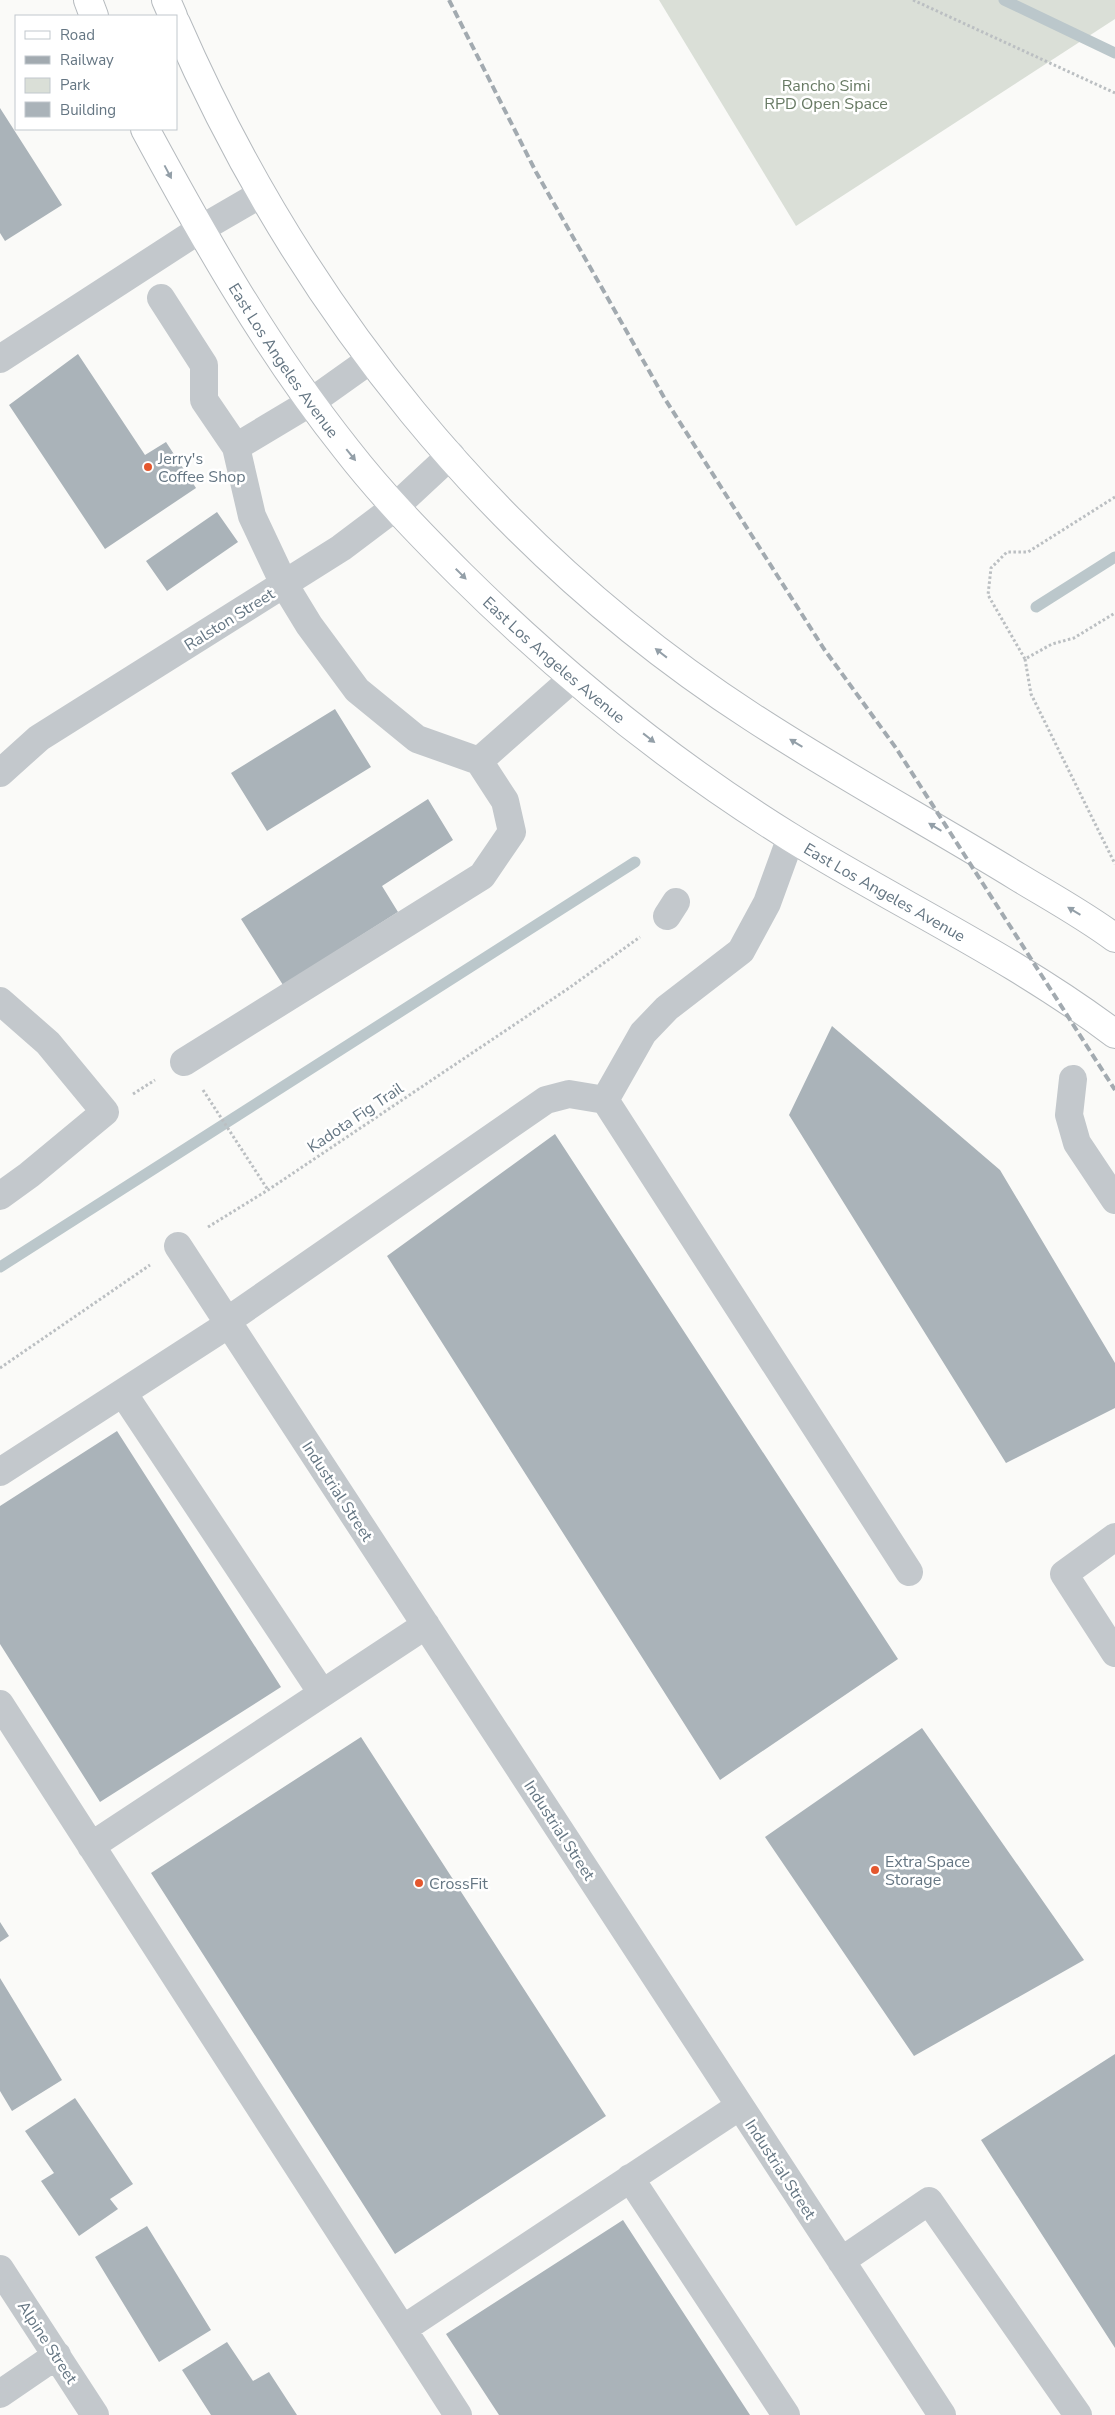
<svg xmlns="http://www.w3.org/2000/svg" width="1115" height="2415" font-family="'Nunito Sans',sans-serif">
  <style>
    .green { fill: #dadfd7 }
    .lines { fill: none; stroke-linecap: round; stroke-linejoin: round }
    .stream { stroke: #bbc7cb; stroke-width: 11 }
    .building { fill: #aab3b9 }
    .major-casing { stroke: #b5babe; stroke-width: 30 }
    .path { stroke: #bbbfc2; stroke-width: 3; stroke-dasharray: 2.5 2.5; stroke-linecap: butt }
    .minor { stroke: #c3c8cc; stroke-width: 28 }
    .major { stroke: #fff; stroke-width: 28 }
    .rail { stroke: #a2aab0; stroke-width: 4; stroke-dasharray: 8 4; stroke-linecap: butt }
    .oneway { fill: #939fa8 }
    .poi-dot { fill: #e4572e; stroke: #fff; stroke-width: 2 }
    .labels { text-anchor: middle; stroke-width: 5; stroke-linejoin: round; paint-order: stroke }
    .park-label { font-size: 16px; fill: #687a64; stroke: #fff }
    .street-label { font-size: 16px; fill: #657683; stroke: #fff }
    .poi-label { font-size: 16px; fill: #657683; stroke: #fff; text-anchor: start }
  </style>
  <rect width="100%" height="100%" fill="#fafaf8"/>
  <path class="green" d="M659,0H1115V19L796,226Z"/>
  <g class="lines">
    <path class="stream" d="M1004,0L1115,53
      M1036,607L1115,557
      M0,1267L635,862"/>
  </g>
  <path class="building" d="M0,108L62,205L5,241L0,233Z
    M78,354L145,455L166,442L196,488L105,549L9,405Z
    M217,512L238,542L167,591L146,561Z
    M335,709L371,767L267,831L231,773Z
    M428,799L453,840L382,886L398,912L283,985L241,919Z
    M832,1026L1000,1170L1115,1363V1408L1006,1463L789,1115Z
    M555,1134L898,1659L720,1780L387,1256Z
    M117,1431L281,1687L100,1802L0,1644V1506Z
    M922,1728L1084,1960L914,2056L765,1837Z
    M361,1737L606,2116L395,2254L151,1873Z
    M0,1922L9,1936L0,1942Z
    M0,1978L62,2080L12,2111L0,2091Z
    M1115,2054V2348L981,2140Z
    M75,2098L133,2184L110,2199L118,2209L79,2236L41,2181L54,2173L25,2131Z
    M623,2220L750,2415H499L446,2334Z
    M147,2226L211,2330L159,2362L95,2257Z
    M227,2342L253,2381L269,2372L297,2415H211L182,2370Z"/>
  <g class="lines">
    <g class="major-casing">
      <g id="major">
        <path d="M88,0L94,16"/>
        <path d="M166,0L173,16"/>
        <path d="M176,23C299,305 493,549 752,717C839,774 930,823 1018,877C1051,897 1084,915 1115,938"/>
        <path id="s1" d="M145,129C205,240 268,351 347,450C382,495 421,535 461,575C561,674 671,763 790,837C898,904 1013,957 1115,1034"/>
      </g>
    </g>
    <path class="path" d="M913,0L1115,93
      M1115,497L1028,552H1007L991,568L988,595L1025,659L1052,644L1074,638L1115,613
      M1025,659L1031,694L1115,864
      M203,1090L268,1190
      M133,1094L155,1080
      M208,1227L268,1190L569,988L640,937
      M0,1368L150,1265"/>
    <path class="minor" d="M161,298L204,365V400L236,447L252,516L284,584L309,625L357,690L417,739L479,761L572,679
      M0,359L199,230L261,194
      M236,447L311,402L370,360
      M0,773L39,738L341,548L394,508L451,455
      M667,916L676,902
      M0,1001L48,1043L105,1112L29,1175L0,1196
      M184,1062L482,876L512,832L505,801L479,761
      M1073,1079L1069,1115L1077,1143L1115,1200
      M605,1100L643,1033L667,1008L741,951L767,903L791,837
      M178,1246L942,2415
      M227,1321L546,1100L569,1094L605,1100L909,1572
      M123,1393L322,1693
      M0,1472L229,1324
      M1115,1537L1064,1574L1115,1653
      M0,1704L458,2415
      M91,1846L426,1625
      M630,2178L786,2415
      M841,2261L929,2201L1078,2415
      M0,2269L95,2415
      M403,2329L740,2106
      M0,2394L57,2355"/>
    <use href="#major" class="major"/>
    <path class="rail" d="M449,0L536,172L665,399L824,649L896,748L1115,1090"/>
  </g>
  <defs><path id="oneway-solid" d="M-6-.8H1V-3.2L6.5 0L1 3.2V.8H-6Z" transform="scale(1.25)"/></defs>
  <g class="oneway">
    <use href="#oneway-solid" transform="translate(168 172) rotate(62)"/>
    <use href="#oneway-solid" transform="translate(351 455) rotate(51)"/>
    <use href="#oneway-solid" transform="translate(461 574) rotate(45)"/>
    <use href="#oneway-solid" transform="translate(661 653) rotate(-142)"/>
    <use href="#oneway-solid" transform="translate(649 738) rotate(38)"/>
    <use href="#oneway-solid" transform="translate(796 743) rotate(-149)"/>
    <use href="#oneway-solid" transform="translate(935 827) rotate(-149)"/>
    <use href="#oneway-solid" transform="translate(1074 911) rotate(-149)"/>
  </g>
  <g class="poi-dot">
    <circle cx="148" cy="467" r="5"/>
    <circle cx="875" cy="1870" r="5"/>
    <circle cx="419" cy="1883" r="5"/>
  </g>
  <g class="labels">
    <g class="park-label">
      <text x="826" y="91">Rancho Simi<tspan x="826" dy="18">RPD Open Space</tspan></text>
    </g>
    <g class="street-label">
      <text dy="6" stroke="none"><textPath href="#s1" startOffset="270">East Los Angeles Avenue</textPath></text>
      <text transform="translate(229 619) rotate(-32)" y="6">Ralston Street</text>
      <text dy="6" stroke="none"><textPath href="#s1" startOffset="675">East Los Angeles Avenue</textPath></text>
      <text dy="6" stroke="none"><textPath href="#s1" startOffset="1080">East Los Angeles Avenue</textPath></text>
      <text transform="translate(355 1117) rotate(-34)" y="6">Kadota Fig Trail</text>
      <text transform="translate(338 1491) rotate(57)" y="6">Industrial Street</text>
      <text transform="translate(560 1830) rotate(57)" y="6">Industrial Street</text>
      <text transform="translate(781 2169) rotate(57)" y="6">Industrial Street</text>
      <text transform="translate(48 2342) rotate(57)" y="6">Alpine Street</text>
    </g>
    <g class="poi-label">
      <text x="158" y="464">Jerry's<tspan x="158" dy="18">Coffee Shop</tspan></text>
      <text x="885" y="1867">Extra Space<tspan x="885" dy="18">Storage</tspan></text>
      <text x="429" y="1889">CrossFit</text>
    </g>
  </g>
  <rect x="15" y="15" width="162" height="115" fill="#ffffff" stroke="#c1c8cd"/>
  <rect x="25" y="31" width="25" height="8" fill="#ffffff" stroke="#c1c8cd"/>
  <text x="60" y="40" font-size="15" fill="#657683">Road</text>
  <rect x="25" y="56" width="25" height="8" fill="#a2aab0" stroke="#c1c8cd"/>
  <text x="60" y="65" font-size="15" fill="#657683">Railway</text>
  <rect x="25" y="78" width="25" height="15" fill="#dadfd7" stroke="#c1c8cd"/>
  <text x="60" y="90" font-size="15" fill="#657683">Park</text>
  <rect x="25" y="102" width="25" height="15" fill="#aab3b9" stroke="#c1c8cd"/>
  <text x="60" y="115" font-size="15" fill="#657683">Building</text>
</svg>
